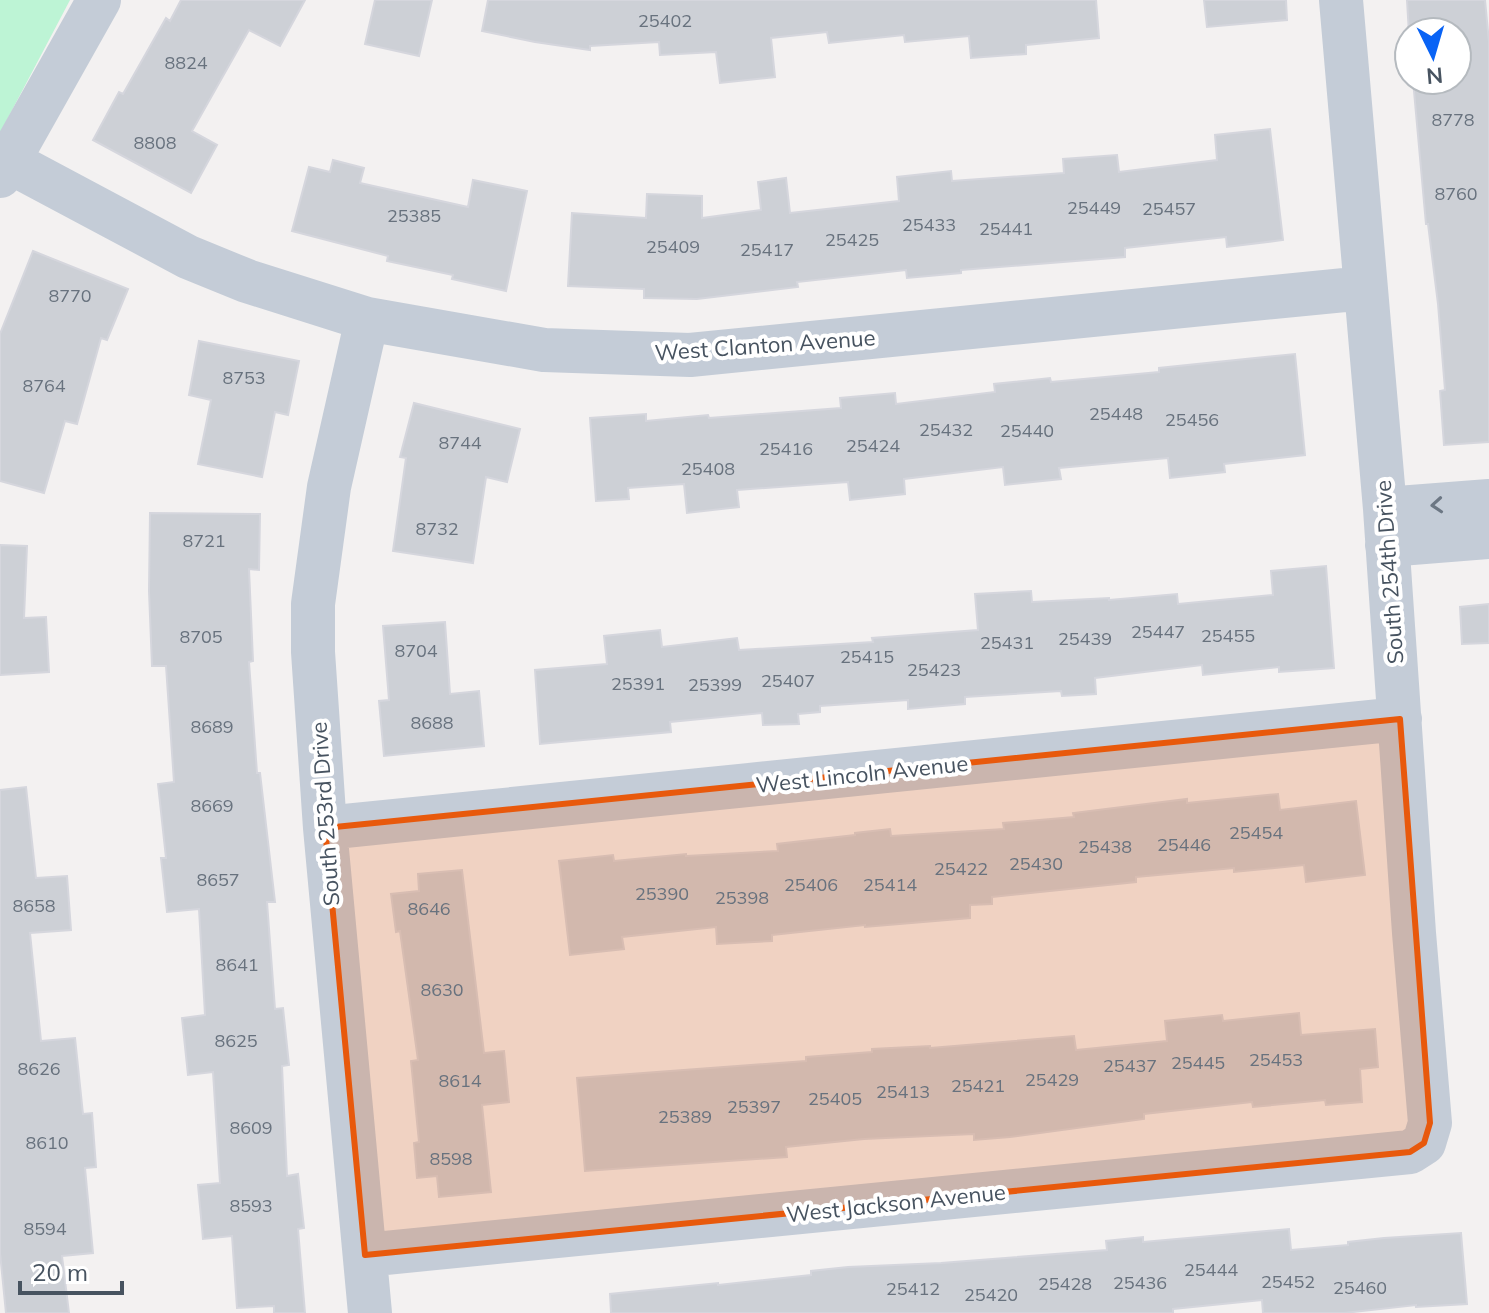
<svg xmlns="http://www.w3.org/2000/svg" width="1489" height="1313" font-family="Mulish,sans-serif">
  <style>
    .green { fill: #bdf4d5 }
    .building { fill: #cdd0d6; stroke: #d5d6dd; stroke-width: 2 }
    .lines { fill: none; stroke-linecap: round; stroke-linejoin: round }
    .minor { stroke: #c4ccd7; stroke-width: 44 }
    .oneway { stroke: #6c7784 }
    .marked { fill: #e8590c; fill-opacity: 0.2; stroke: #e8590c; stroke-width: 6; stroke-linejoin: round }
    .labels { text-anchor: middle; stroke-width: 8; stroke-linejoin: round; paint-order: stroke }
    .number-label { font-size: 18px; fill: #68727e }
    .street-label { font-size: 22px; fill: #475360; stroke: #fff }
  </style>
  <rect width="100%" height="100%" fill="#f3f1f1"/>
  <path class="green" d="M0,0H70L0,133Z"/>
  <path class="building" d="M181,0H305L280,46L249,30L192,131L217,145L191,193L93,140L119,92L123,94L166,18L170,21Z
    M375,0H432L419,56L365,44Z
    M488,0H1096L1099,38L1026,45V54L971,58L969,36L905,42L904,35L829,43L827,32L771,38L775,77L720,83L716,52L660,55L659,42L590,46V50L535,42L482,31Z
    M1204,0H1286L1287,20L1207,27Z
    M1407,0H1485L1489,42V442L1444,445L1440,391L1445,390L1438,304L1428,224H1426L1413,80H1457V32H1409V34Z
    M1270,129L1283,240L1227,247L1226,237L1125,248V257L961,270V273L907,278L906,270L797,282L798,287L697,299L644,298V289L568,286L572,213L646,218L647,194L702,196V218L761,210L758,182L786,178L790,213L899,201L897,177L951,171L952,181L1064,173L1063,159L1117,155L1119,172L1217,160L1215,135Z
    M333,160L364,168L360,183L468,207L473,180L527,191L506,291L452,279L453,275L387,261L388,256L292,231L309,167L330,172Z
    M33,251L128,289L107,340L101,338L77,424L65,421L44,493L0,481V334Z
    M199,341L299,361L288,415L275,412L262,477L198,464L211,400L189,395Z
    M1295,354L1305,455L1224,464L1225,472L1170,478L1168,458L1059,468L1061,479L1005,485L1003,467L904,479L905,494L850,500L848,482L737,490L739,507L687,513L684,484L628,488L629,499L596,501L590,418L646,414V421L708,415L709,418L841,408L840,398L895,393L896,404L995,392L994,384L1050,378L1051,382L1159,372V368Z
    M414,403L520,429L507,482L486,477L473,563L393,551L406,458L400,457Z
    M150,513L260,514L259,570L249,569L253,661L249,662L257,773H260L275,902H267L275,1009L283,1008L289,1065L282,1066L287,1176L298,1174L304,1228L298,1229L305,1313H274V1306L237,1308L232,1236L203,1239L198,1185L220,1183L213,1072L188,1075L182,1018L205,1015L199,909L167,912L161,858H166L158,784L174,782L166,666H152L149,591Z
    M0,545L27,546L24,618L46,617L49,672L0,675Z
    M1326,566L1334,668L1279,672V667L1203,675L1202,665L1095,678L1096,694L1062,696L1061,691L965,697V704L908,709V700L820,706V712L798,714L799,724L763,725L762,713L670,722L671,732L540,744L535,670L607,664L604,636L660,630L662,647L737,638L739,650L873,642L872,638L978,630L975,594L1031,591L1032,602L1109,598V600L1177,594L1178,604L1273,595L1271,571Z
    M1489,604V643L1462,644L1460,607Z
    M445,622L450,694L479,691L484,746L384,756L379,701L389,700L383,626Z
    M26,787L36,878L67,876L71,930L30,933L41,1041L75,1038L83,1114L92,1113L96,1167L85,1168L93,1253L62,1256L69,1313H6L0,1253V790Z
    M1278,794L1280,810L1356,801L1365,875L1306,882L1304,865L1234,872V868L1136,877V882L992,897V904L970,905V918L865,927V925L772,935V941L717,944L716,927L622,937L624,949L570,955L559,861L613,855L614,861L686,854V856L778,851L777,844L855,835V833L890,829L891,836L1004,829L1003,823L1074,817L1073,813L1187,799V803Z
    M462,870L484,1053L504,1051L509,1102L482,1105L491,1192L439,1197L437,1176L417,1178L414,1143L419,1142L411,1061L418,1060L400,931L396,932L391,894L419,891L418,874Z
    M1299,1013L1301,1035L1375,1029L1378,1067L1360,1069L1362,1102L1326,1105L1325,1100L1253,1107L1252,1102L1144,1114V1119L1010,1137L974,1140V1134L864,1139L786,1147L787,1157L585,1171L577,1078L806,1061V1057L872,1052V1049L930,1046V1048L1074,1036L1076,1050L1167,1041L1165,1021L1222,1015L1223,1021Z
    M1289,1229L1291,1250L1348,1245V1242L1384,1238L1461,1233L1467,1304L1416,1307V1305L1344,1313H1263L1262,1300L1173,1309V1313H611L610,1294L718,1283V1285L811,1275V1271L848,1267L941,1263L1107,1250L1106,1241L1143,1237V1242Z"/>
  <g class="lines">
    <path class="minor" d="M8,161L188,257L247,281L367,319L544,350L690,355L1365,288
      M0,176L99,0
      M367,319L329,487L313,604V652L325,828L370,1313
      M1385,509L1489,501
      M1387,545L1489,537
      M325,828L1400,719
      M365,1255L1410,1152L1424,1143L1430,1123L1414,933L1385,509L1341,0"/>
  </g>
  <defs><path id="oneway-chevron" d="M-2-3.5L2.5 0L-2 3.5" fill="none" stroke-width="1.6" stroke-linecap="round" stroke-linejoin="round" transform="scale(2)"/></defs>
  <use class="oneway" href="#oneway-chevron" transform="translate(1437 505) rotate(176)"/>
  <path class="marked" d="M1400,719L1430,1123L1424,1143L1410,1152L365,1255L325,828Z"/>
  <g class="labels">
    <g class="number-label">
      <text x="665" y="27">25402</text>
      <text x="186" y="69">8824</text>
      <text x="1453" y="126">8778</text>
      <text x="155" y="149">8808</text>
      <text x="1456" y="200">8760</text>
      <text x="1094" y="214">25449</text>
      <text x="1169" y="215">25457</text>
      <text x="414" y="222">25385</text>
      <text x="929" y="231">25433</text>
      <text x="1006" y="235">25441</text>
      <text x="852" y="246">25425</text>
      <text x="673" y="253">25409</text>
      <text x="767" y="256">25417</text>
      <text x="70" y="302">8770</text>
      <text x="244" y="384">8753</text>
      <text x="44" y="392">8764</text>
      <text x="1116" y="420">25448</text>
      <text x="1192" y="426">25456</text>
      <text x="946" y="436">25432</text>
      <text x="1027" y="437">25440</text>
      <text x="460" y="449">8744</text>
      <text x="873" y="452">25424</text>
      <text x="786" y="455">25416</text>
      <text x="708" y="475">25408</text>
      <text x="437" y="535">8732</text>
      <text x="204" y="547">8721</text>
      <text x="1158" y="638">25447</text>
      <text x="1228" y="642">25455</text>
      <text x="201" y="643">8705</text>
      <text x="1085" y="645">25439</text>
      <text x="1007" y="649">25431</text>
      <text x="416" y="657">8704</text>
      <text x="867" y="663">25415</text>
      <text x="934" y="676">25423</text>
      <text x="788" y="687">25407</text>
      <text x="638" y="690">25391</text>
      <text x="715" y="691">25399</text>
      <text x="432" y="729">8688</text>
      <text x="212" y="733">8689</text>
      <text x="212" y="812">8669</text>
      <text x="1256" y="839">25454</text>
      <text x="1184" y="851">25446</text>
      <text x="1105" y="853">25438</text>
      <text x="1036" y="870">25430</text>
      <text x="961" y="875">25422</text>
      <text x="218" y="886">8657</text>
      <text x="811" y="891">25406</text>
      <text x="890" y="891">25414</text>
      <text x="662" y="900">25390</text>
      <text x="742" y="904">25398</text>
      <text x="34" y="912">8658</text>
      <text x="429" y="915">8646</text>
      <text x="237" y="971">8641</text>
      <text x="442" y="996">8630</text>
      <text x="236" y="1047">8625</text>
      <text x="1276" y="1066">25453</text>
      <text x="1198" y="1069">25445</text>
      <text x="1130" y="1072">25437</text>
      <text x="39" y="1075">8626</text>
      <text x="1052" y="1086">25429</text>
      <text x="460" y="1087">8614</text>
      <text x="978" y="1092">25421</text>
      <text x="903" y="1098">25413</text>
      <text x="835" y="1105">25405</text>
      <text x="754" y="1113">25397</text>
      <text x="685" y="1123">25389</text>
      <text x="251" y="1134">8609</text>
      <text x="47" y="1149">8610</text>
      <text x="451" y="1165">8598</text>
      <text x="251" y="1212">8593</text>
      <text x="45" y="1235">8594</text>
      <text x="1211" y="1276">25444</text>
      <text x="1288" y="1288">25452</text>
      <text x="1140" y="1289">25436</text>
      <text x="1065" y="1290">25428</text>
      <text x="1360" y="1294">25460</text>
      <text x="913" y="1295">25412</text>
      <text x="991" y="1301">25420</text>
    </g>
    <g class="street-label">
      <text transform="translate(765 345) rotate(-4)" y="8">West Clanton Avenue</text>
      <text transform="translate(1389 572) rotate(-94)" y="8">South 254th Drive</text>
      <text transform="translate(862 774) rotate(-6)" y="8">West Lincoln Avenue</text>
      <text transform="translate(325 814) rotate(-94)" y="8">South 253rd Drive</text>
      <text transform="translate(896 1203) rotate(-6)" y="8">West Jackson Avenue</text>
    </g>
  </g>
  <g transform="translate(1433 56) rotate(175)"><circle r="38" fill="#ffffff" stroke="#b5babf" stroke-width="2"/>
  <path d="M0-6L14 30L0 20L-14 30Z" fill="#0963f5"/>
  <text y="-12" font-size="22" font-weight="bold" text-anchor="middle" fill="#475360">N</text>
  </g>
  <path d="M20 1281v12h102v-12" fill="none" stroke="#475360" stroke-width="4"/>
  <text x="32" y="1281" font-size="24" fill="#475360" stroke="#ffffff" stroke-width="6" paint-order="stroke">20 m</text>
</svg>
